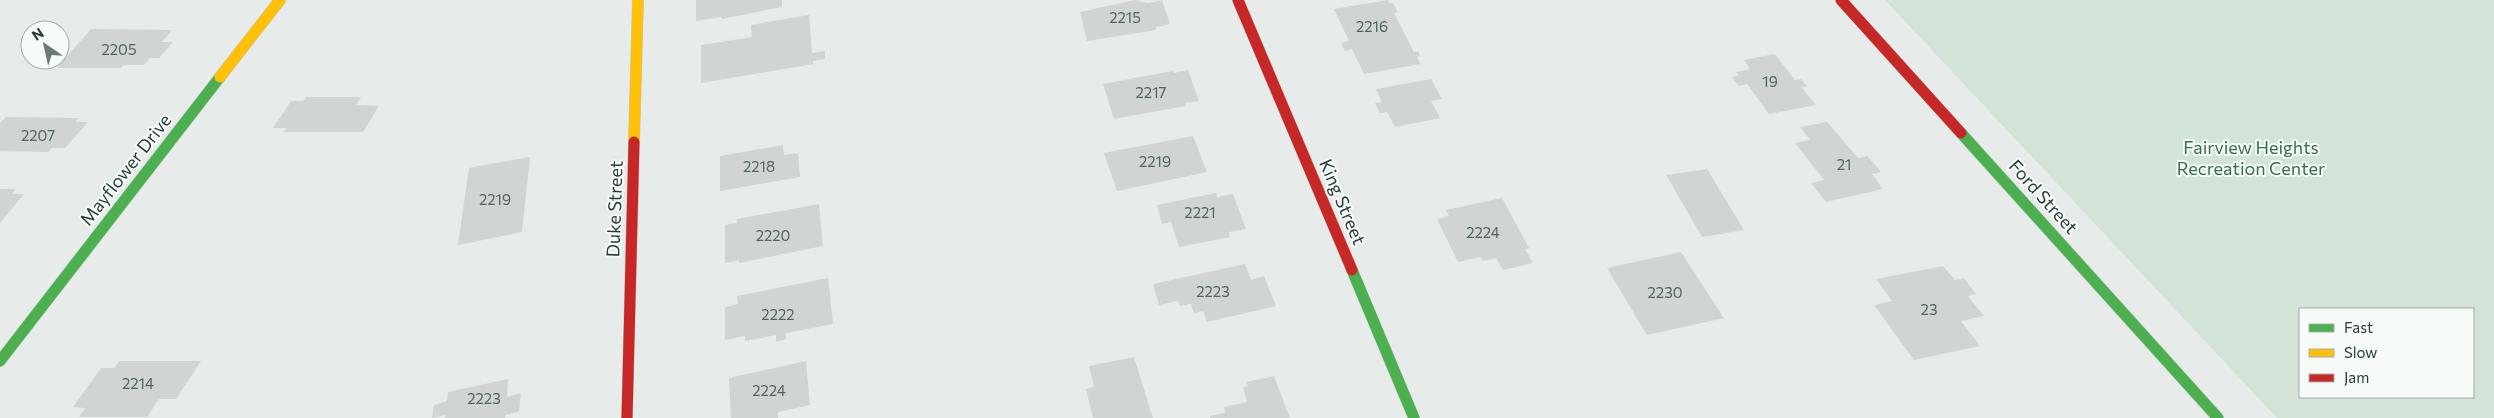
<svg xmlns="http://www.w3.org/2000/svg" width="2494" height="418" font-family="Commissioner,sans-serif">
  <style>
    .green { fill: #d3e3d8; fill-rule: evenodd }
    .building { fill: #d0d4d3 }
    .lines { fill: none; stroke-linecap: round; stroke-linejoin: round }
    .fast-casing { stroke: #c4cac8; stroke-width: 12 }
    .slow-casing { stroke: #c4cac8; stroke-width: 12 }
    .jam-casing { stroke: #c4cac8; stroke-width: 12 }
    .fast { stroke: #4caf50; stroke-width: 11 }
    .slow { stroke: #ffc107; stroke-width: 11 }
    .jam { stroke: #c62828; stroke-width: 11 }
    .labels { text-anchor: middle; stroke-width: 4; stroke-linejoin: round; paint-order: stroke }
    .number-label { font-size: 15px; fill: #526460 }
    .park-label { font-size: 18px; fill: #366f4e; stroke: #f6faf8 }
    .street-label { font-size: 18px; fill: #273d38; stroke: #f6faf8 }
  </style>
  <rect width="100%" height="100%" fill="#e7ecea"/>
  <path class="green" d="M1885,0H2494V418H2277ZM2300,309H2473V397H2300Z"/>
  <path class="building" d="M696,0H782V7L722,19L721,17L696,21Z
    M1135,0L1148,3L1162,0L1170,24L1156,27V30L1087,41L1080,12Z
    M1388,0L1389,3H1393L1398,12L1394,13L1414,52L1418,51L1420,56L1417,57L1420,64L1364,74L1352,49L1345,51L1341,43L1349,41L1334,9Z
    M809,15L812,53L825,51V59L813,61V64L701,83V45L752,37L751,25Z
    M91,29L172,30L162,42H173L159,58H150L144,65H123L121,68H57Z
    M1775,54L1795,80L1801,79L1807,86L1801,87L1816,105L1769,114L1747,84L1739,86L1732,77L1739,75L1736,72L1750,69L1744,60Z
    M1188,70L1199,101L1185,103L1186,106L1114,119L1103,84L1173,71L1174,73Z
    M1431,79L1442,99L1431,101L1440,118L1395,127L1387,112L1380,113L1375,103L1382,102L1376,89Z
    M306,97H361L356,105L379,106L363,132H284L287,128H273L291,101H303Z
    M6,117L79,118L75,122H88L65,148H52L48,152L0,151V123Z
    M1827,122L1858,158L1867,156L1881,172L1872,174L1883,189L1826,202L1811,183L1824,180L1795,143L1810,140L1800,127Z
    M1193,136L1207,172L1117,191L1104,153Z
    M783,145L784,155L798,153L800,177L720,191V156Z
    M530,157L522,232L458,245L469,168Z
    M1707,169L1744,230L1702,237L1666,175Z
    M0,189H15L12,194H24L0,223Z
    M1216,193L1217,197L1233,194L1246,229L1229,232L1230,237L1179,247L1171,222L1162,224L1157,205Z
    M1502,198L1529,248L1525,249L1533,263L1503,270L1496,258L1483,261L1480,257L1458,262L1437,219L1449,216L1446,210Z
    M819,204L823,246L739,263V260L725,263V225L737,223V219Z
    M1681,252L1724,318L1647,335L1607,268Z
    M1245,264L1251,280L1264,276L1276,306L1207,322L1203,311L1194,313L1191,304L1180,306L1178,301L1159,305L1153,284Z
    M1943,266L1955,280L1964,278L1976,294L1968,296L1984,316L1961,321L1980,346L1914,360L1874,305L1892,301L1876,279Z
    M828,278L833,324L786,333V339L776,342V335L745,341V336L725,340V307L738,304L737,296Z
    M1134,357L1153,418H1093L1086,389L1094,387L1089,366Z
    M119,361H201L176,399H159L147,417H79L85,408L73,407L101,368H114Z
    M806,361L810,405L778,412V418H731L729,378Z
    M1274,376L1290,418H1210V416L1225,413L1224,407L1247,402L1243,387L1248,386L1246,382Z
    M508,379L507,397L521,393L519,412L505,415V418H445L446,415L432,418L434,405L447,401L448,392Z"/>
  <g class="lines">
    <g class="fast-casing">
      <path id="fast" d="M1961,133L2218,418
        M1352,270L1414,418
        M0,361L220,77"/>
    </g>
    <g class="slow-casing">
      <path id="slow" d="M220,77L280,0
        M634,142L638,0"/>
    </g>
    <g class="jam-casing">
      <path id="jam" d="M1238,0L1352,270
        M1841,0L1961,133
        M627,418L634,142"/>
    </g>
    <use href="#fast" class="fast"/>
    <use href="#slow" class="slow"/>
    <use href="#jam" class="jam"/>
  </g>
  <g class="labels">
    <g class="number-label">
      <text x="1125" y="23">2215</text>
      <text x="1372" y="32">2216</text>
      <text x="119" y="55">2205</text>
      <text x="1770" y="87">19</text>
      <text x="1151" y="98">2217</text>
      <text x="38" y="141">2207</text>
      <text x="1155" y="167">2219</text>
      <text x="1844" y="170">21</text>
      <text x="759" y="172">2218</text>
      <text x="495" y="205">2219</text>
      <text x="1200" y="218">2221</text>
      <text x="1483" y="238">2224</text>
      <text x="773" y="241">2220</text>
      <text x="1213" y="297">2223</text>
      <text x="1665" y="298">2230</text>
      <text x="1929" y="315">23</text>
      <text x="778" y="320">2222</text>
      <text x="138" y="389">2214</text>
      <text x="769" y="396">2224</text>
      <text x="484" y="404">2223</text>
    </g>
    <g class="park-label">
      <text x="2251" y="154">Fairview Heights<tspan x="2251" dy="21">Recreation Center</tspan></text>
    </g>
    <g class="street-label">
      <text transform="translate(126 170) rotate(-52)" y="6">Mayflower Drive</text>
      <text transform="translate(2043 197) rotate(48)" y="6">Ford Street</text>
      <text transform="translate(1342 202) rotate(67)" y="6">King Street</text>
      <text transform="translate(615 209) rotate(-88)" y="6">Duke Street</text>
    </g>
  </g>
  <rect x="2299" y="308" width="175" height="90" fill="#f6faf8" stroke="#a3aeab"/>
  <rect x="2309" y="324" width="25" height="8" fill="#4caf50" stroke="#a3aeab"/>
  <text x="2344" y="333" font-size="15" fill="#273d38">Fast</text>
  <rect x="2309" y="349" width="25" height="8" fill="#ffc107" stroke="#a3aeab"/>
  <text x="2344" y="358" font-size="15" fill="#273d38">Slow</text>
  <rect x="2309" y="374" width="25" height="8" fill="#c62828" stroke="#a3aeab"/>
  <text x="2344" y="383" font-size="15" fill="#273d38">Jam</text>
  <g transform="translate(45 45) rotate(326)"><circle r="24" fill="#f6faf8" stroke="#a3aeab"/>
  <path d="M0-4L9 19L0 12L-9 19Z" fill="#6a7a76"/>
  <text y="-8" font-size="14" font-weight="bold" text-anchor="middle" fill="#273d38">N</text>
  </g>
</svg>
